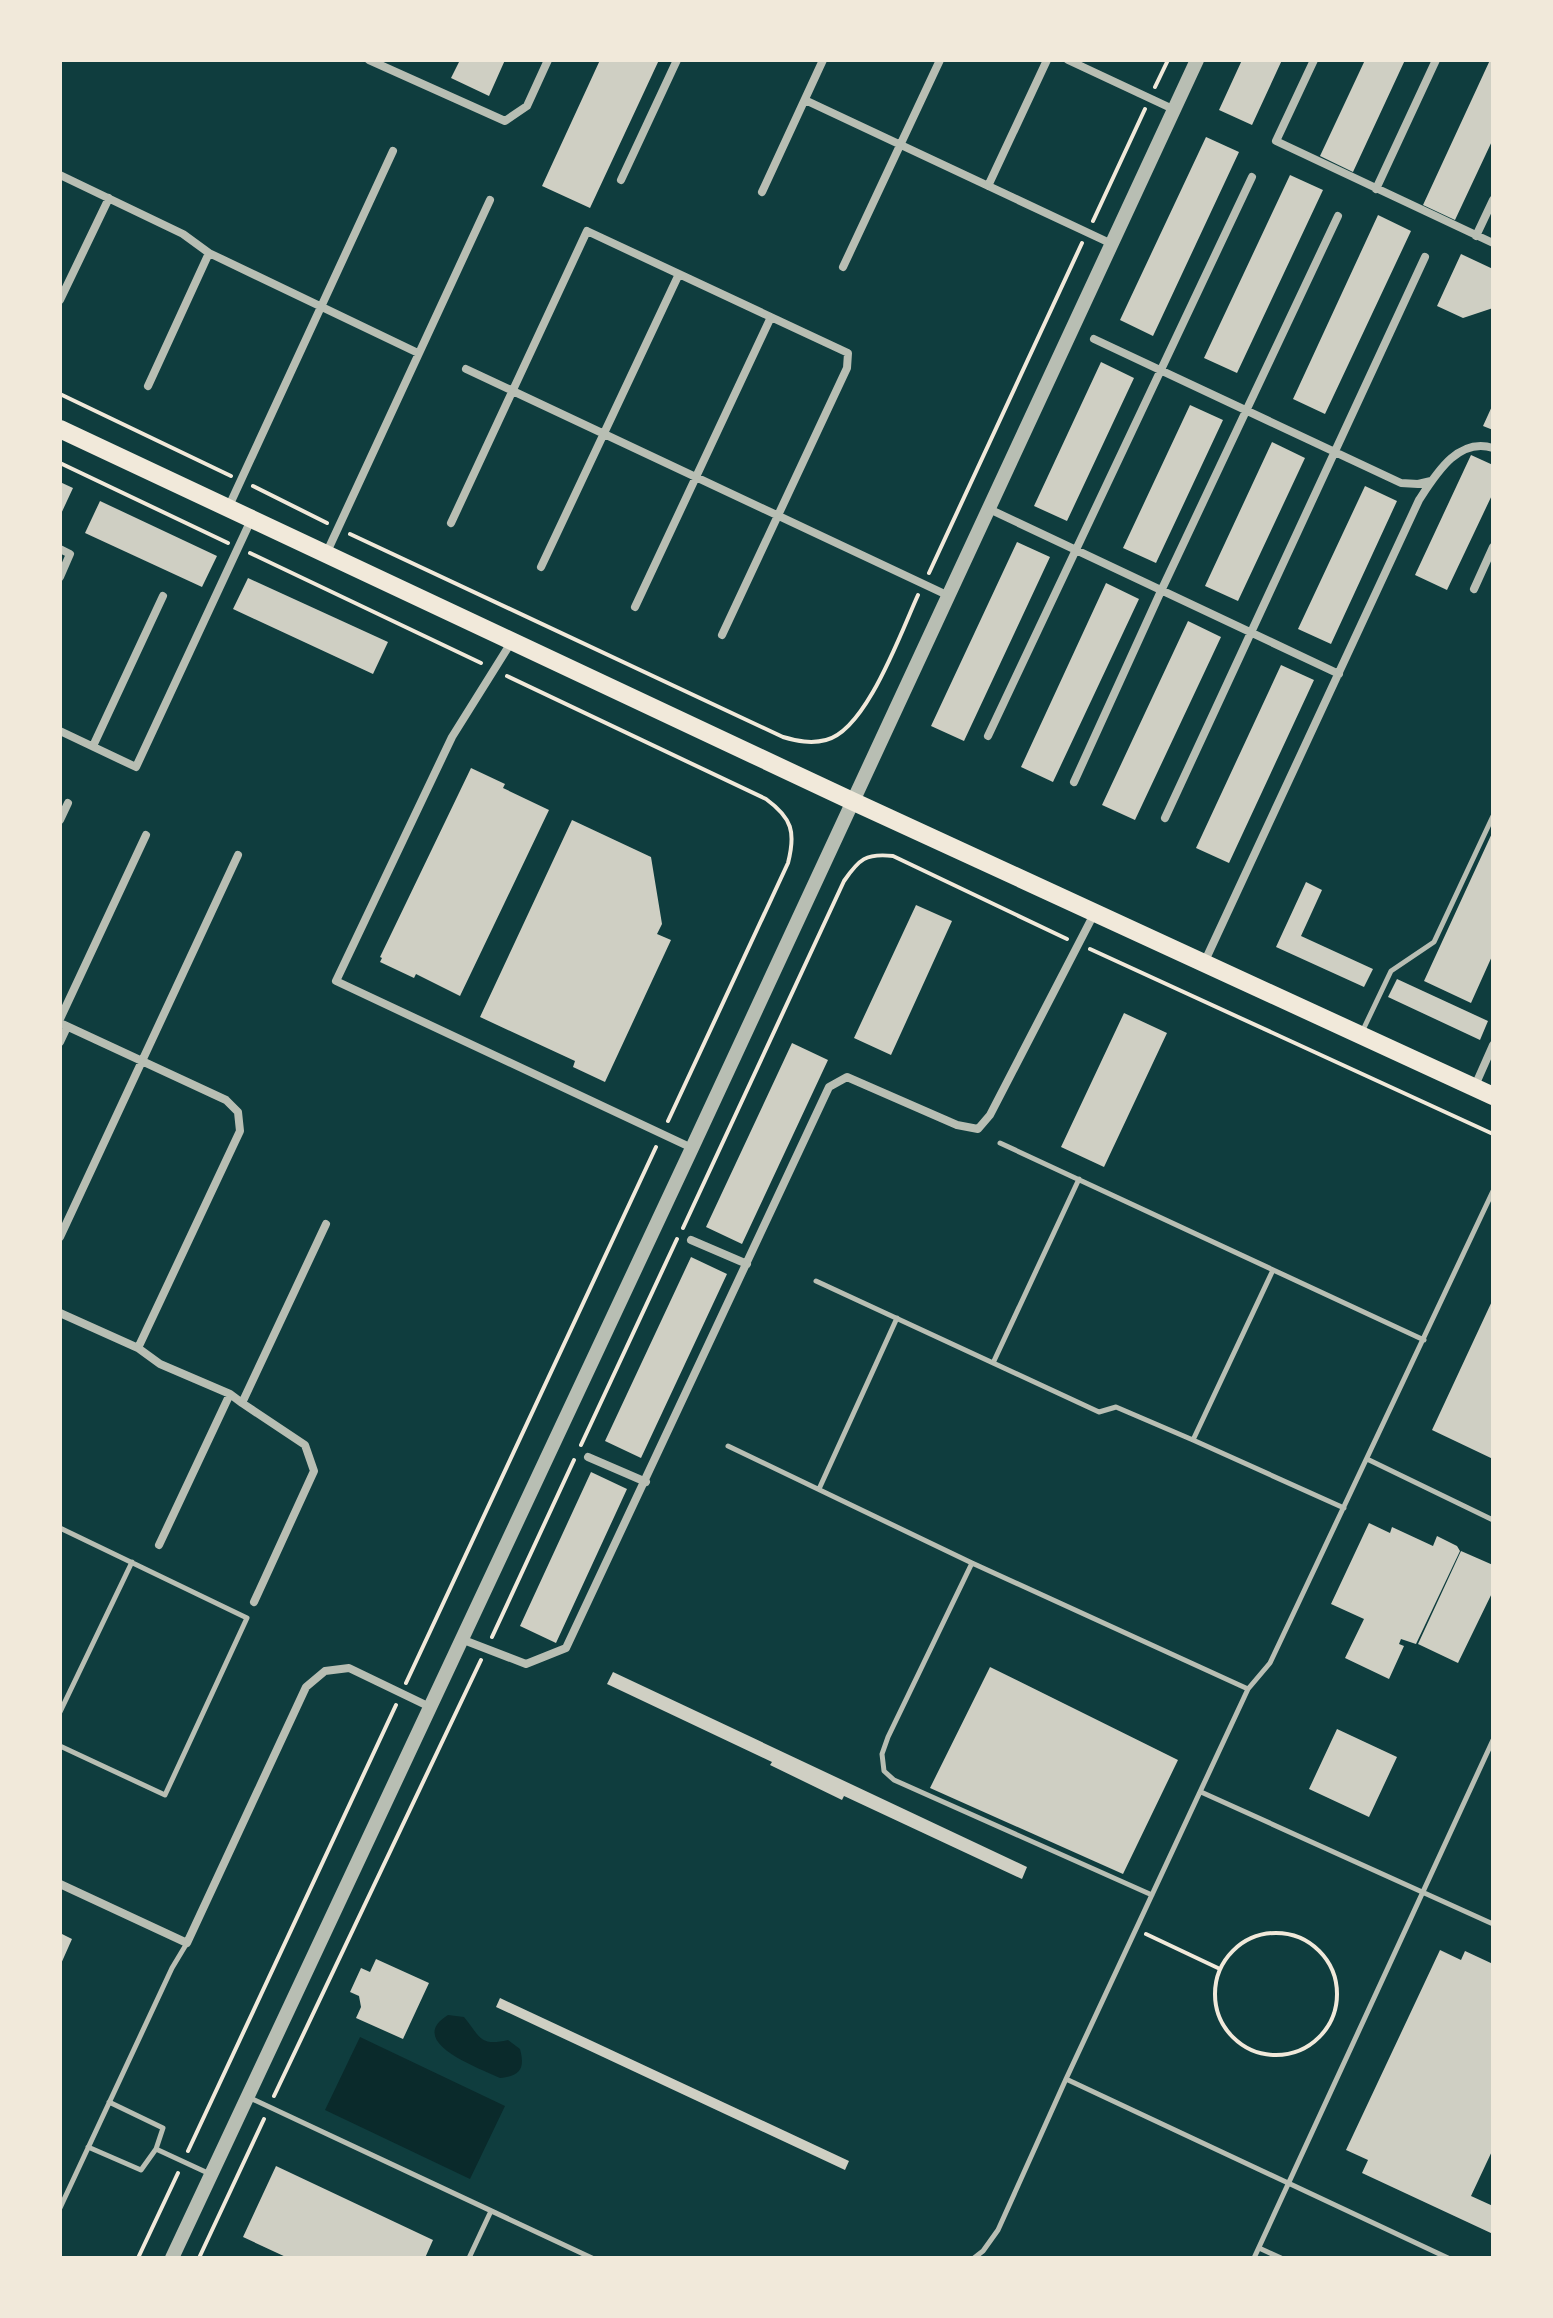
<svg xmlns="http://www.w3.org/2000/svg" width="1553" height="2318" font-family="'Nunito Sans',sans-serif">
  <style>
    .water { fill: #0a2a2b }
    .building { fill: #cfcfc3 }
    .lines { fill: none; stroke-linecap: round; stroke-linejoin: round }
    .path { stroke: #f1e9da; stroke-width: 4 }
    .service { stroke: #b8beb3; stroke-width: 5 }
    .minor { stroke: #b8beb3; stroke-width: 8 }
    .tertiary { stroke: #b8beb3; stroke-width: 14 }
    .primary { stroke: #f1e9da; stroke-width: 18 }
  </style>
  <rect width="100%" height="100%" fill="#0f3d3e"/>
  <path class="water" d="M448,2015L464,2017C480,2036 479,2047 508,2040L520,2049C525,2068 521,2076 500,2078C480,2068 404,2042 448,2015Z
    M360,2037L505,2106L470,2179L325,2110Z"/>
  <path class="building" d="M460,60H505L489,96L451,78Z
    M600,60H659L590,208L542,186Z
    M1242,60H1282L1252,125L1219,110Z
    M1365,60H1405L1353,172L1320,156Z
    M1490,60H1493V139L1455,220L1423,205Z
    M1206,137L1239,152L1153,336L1120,320Z
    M1290,175L1323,190L1237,373L1204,358Z
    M1378,215L1411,231L1325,414L1293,399Z
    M1461,254L1493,269V308L1463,318L1437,306Z
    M1101,362L1134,378L1067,521L1034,506Z
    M1493,404V430L1483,426Z
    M1190,405L1223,420L1156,563L1123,548Z
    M1272,442L1305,458L1238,601L1205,586Z
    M1471,455L1493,465V493L1447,590L1415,575Z
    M60,482L73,488L60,516Z
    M1365,486L1397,501L1331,644L1298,629Z
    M100,501L217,556L202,587L85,533Z
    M1017,542L1050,557L964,741L931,726Z
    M248,578L388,642L373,674L233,609Z
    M1106,583L1139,599L1053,782L1021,767Z
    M1188,621L1221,637L1135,820L1102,805Z
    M1281,665L1314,680L1229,863L1196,848Z
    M471,768L505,784L503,788L549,810L460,996L416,974L414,978L380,962L382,958L380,957Z
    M572,820L651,857L662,924L657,934L671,940L605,1082L573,1067L575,1061L480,1017Z
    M1493,831V954L1471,1003L1424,981Z
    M1306,882L1322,890L1301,936L1373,969L1364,987L1276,947Z
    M916,905L952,921L891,1055L854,1038Z
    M1397,979L1488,1021L1480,1040L1388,997Z
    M1124,1013L1167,1033L1104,1167L1061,1147Z
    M792,1043L828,1060L742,1244L706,1227Z
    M691,1257L727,1274L641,1458L605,1441Z
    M1493,1299V1459L1432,1430Z
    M591,1472L627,1489L556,1643L520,1626Z
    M1369,1523L1390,1533L1392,1527L1433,1546L1437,1536L1457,1546L1460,1551L1416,1644L1401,1639L1399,1644L1404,1646L1389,1679L1345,1658L1364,1619L1331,1604Z
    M1461,1551L1493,1565V1591L1458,1663L1418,1644Z
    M990,1667L1178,1760L1123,1874L930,1788Z
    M613,1672L1027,1867L1022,1879L844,1796L842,1800L770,1765L772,1762L607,1684Z
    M1337,1729L1397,1757L1369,1817L1309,1789Z
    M60,1933L72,1939L60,1966Z
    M1440,1950L1461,1960L1465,1951L1493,1964V2149L1471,2196L1493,2206V2234L1362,2173L1368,2160L1346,2150Z
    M376,1959L429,1983L403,2039L356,2018L361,2007L359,1996L350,1992L361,1968L370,1972Z
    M500,1998L849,2161L845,2170L496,2007Z
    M276,2166L433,2240L425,2258H288L243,2237Z"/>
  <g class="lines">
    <path class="path" d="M1155,87L1168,60
      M1093,221L1145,109
      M60,394L231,476
      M60,463L228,543
      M253,486L327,523
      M350,534L783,737C797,741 811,744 826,740C866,731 901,632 918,595
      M250,553L481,663
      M929,573L1082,243
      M507,676L766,799C792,818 796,832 788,863L668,1121
      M1090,949L1493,1134
      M683,1228L844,881C859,859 866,853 893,856L1067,939
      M581,1445L677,1239
      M492,1637L574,1460
      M406,1683L656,1147
      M1215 1994a61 61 0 1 1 122 0a61 61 0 1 1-122 0Z
      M1146,1934L1220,1969
      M274,2096L481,1660
      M188,2151L396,1705
      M138,2258L178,2173
      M199,2258L264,2119"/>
    <path class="service" d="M1362,1032L1391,971L1434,942L1493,816
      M1000,1143L1424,1340
      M816,1281L1099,1412L1116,1407L1193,1440L1344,1508
      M993,1363L1079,1179
      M1193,1440L1273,1270
      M728,1446L972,1563L1248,1689
      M1367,1459L1493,1520
      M819,1489L897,1318
      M60,1528L247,1618L165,1795L60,1746
      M972,1563L888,1737L882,1754L884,1771L894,1780L1152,1895
      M60,1712L132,1562
      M1201,1792L1493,1924
      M1066,2079L1448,2258
      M248,2097L592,2258
      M88,2147L141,2170L156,2149L163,2128L109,2102
      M156,2149L210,2174
      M60,2208L172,1968L187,1943
      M1259,2248L1281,2258
      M469,2258L491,2211
      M974,2258L983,2251L998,2230L1066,2079L1248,1689L1270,1663L1493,1191
      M1254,2258L1493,1740"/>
    <path class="minor" d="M369,60L505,121L527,106L548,60
      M1068,60L1175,110
      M1314,60L1276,141L1493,243
      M805,100L1112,244
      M60,175L183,234L209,253
      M621,180L677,60
      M988,186L1047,60
      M1376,189L1436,60
      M762,192L823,60
      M1476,236L1493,200
      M843,267L940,60
      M60,300L109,198
      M1094,339L1401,483L1418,484L1431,481
      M466,369L949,596
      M148,386L209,253L418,353
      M229,506L393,151
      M989,509L1339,674
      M451,523L587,231L848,353L847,368L722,635
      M60,549L70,554L60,577
      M326,554L490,200
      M541,567L679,274
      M1474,589L1493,547
      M635,607L771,317
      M512,641L452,737L336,981L692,1148
      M60,731L136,767L251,520
      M988,736L1252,177
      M93,746L163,596
      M1074,782L1161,591L1338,216
      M1165,818L1425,257
      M60,820L68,803
      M1204,963L1419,500C1436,474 1458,437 1493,448
      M60,1019L146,835
      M60,1023L226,1100L238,1112L240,1131L138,1348L160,1364L230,1394L242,1403L326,1224
      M60,1042L67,1027
      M1474,1088L1493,1045
      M60,1237L238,855
      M691,1240L747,1264
      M60,1313L138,1348
      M242,1403L305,1445L314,1471L254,1602
      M588,1457L646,1482
      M159,1545L230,1394
      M461,1639L526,1664L566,1648L829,1087L847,1077L957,1125L978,1129L990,1115L1094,914
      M60,1884L187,1943L306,1687L325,1671L349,1668L430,1707"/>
    <path class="tertiary" d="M172,2258L692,1148L1197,60"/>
    <path class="primary" d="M60,429L852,801L1493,1096"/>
  </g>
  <rect width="1553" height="2318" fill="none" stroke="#f1e9da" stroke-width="124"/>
</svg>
